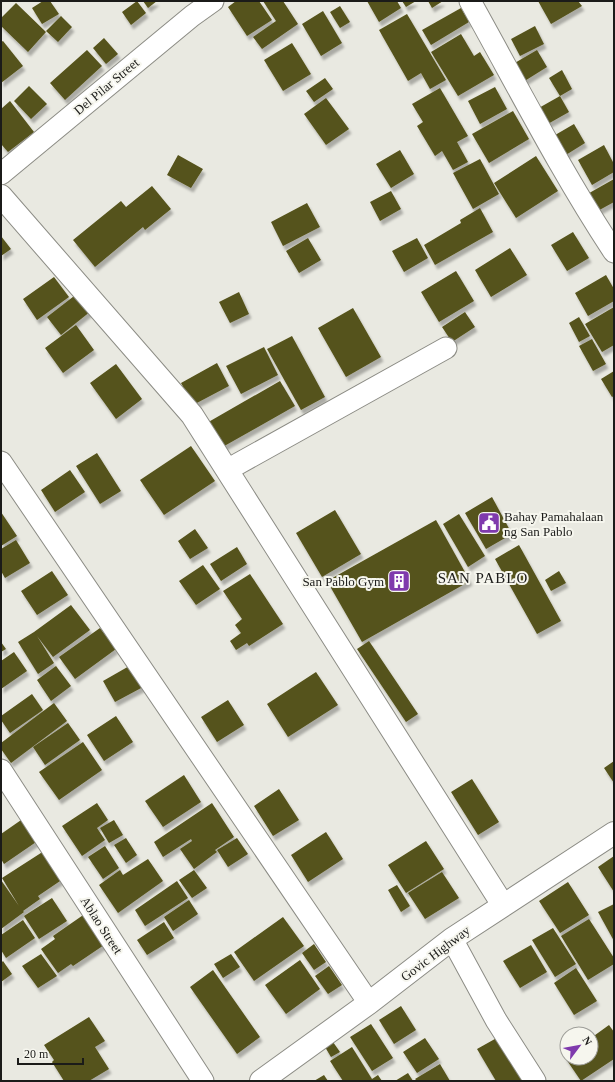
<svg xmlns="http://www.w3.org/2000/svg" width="615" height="1082" font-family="Georgia,serif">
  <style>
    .building { fill: #55521a; filter: url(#shadow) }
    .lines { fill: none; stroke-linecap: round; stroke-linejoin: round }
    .street-casing { stroke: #8c8c85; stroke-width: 23 }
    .secondary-casing { stroke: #8c8c85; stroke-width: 24 }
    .street { stroke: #fff; stroke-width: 21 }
    .secondary { stroke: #fff; stroke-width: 22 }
    .labels { text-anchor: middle; stroke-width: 4; stroke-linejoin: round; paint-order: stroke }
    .street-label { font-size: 13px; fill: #1b1b19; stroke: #f6f6ee }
    .poi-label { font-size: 13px; fill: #1b1b19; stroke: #f6f6ee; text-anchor: start }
    .quarter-label { font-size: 15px; letter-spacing: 1px; fill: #1b1b19; stroke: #f6f6ee }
  </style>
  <defs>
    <filter id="shadow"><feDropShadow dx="2.5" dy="4.5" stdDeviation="1" flood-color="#0004"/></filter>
  </defs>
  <rect width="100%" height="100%" fill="#e9e9e1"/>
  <path class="building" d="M43,1H50L59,14L42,24L32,8Z
    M137,1L146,13L131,25L122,12Z
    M143,1H157L148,8Z
    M236,1H259L272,20L247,36L228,7Z
    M263,1H283L298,24L262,49L253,37L276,21Z
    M367,1H397L401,8L379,22Z
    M402,1H416L406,7Z
    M428,1H443L432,8Z
    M538,1H578L582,6L551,24Z
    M16,3L46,32L28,52L1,26V18Z
    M340,6L350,22L340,28L330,12Z
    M461,8L469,22L431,45L422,30Z
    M323,11L342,43L321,56L302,24Z
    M407,14L446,80L430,89L421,73L408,81L379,30Z
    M61,16L72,27L58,42L46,31Z
    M535,26L544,44L520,56L511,39Z
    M461,34L474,56L480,52L494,75L458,96L431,52Z
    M104,38L118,54L106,64L93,48Z
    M3,41L23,66L1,83V42Z
    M292,43L311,74L283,91L264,60Z
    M87,50L102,66L65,100L50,83Z
    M537,50L547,67L523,82L513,64Z
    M562,70L572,89L560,96L549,78Z
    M325,78L333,89L314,102L306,91Z
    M29,86L47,104L31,119L14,101Z
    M495,87L507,109L480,124L468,101Z
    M440,88L468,136L457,142L468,162L453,170L442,151L435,156L417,126L423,122L412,104Z
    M560,96L569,112L546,125L537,109Z
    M326,98L349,129L326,145L304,114Z
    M10,101L34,132L8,152L1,144V109Z
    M513,111L529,139L489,163L472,134Z
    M574,124L585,143L561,158L550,138Z
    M604,145L614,164V172L592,185L578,160Z
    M400,150L414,174L391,188L376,164Z
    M178,155L203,169L191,188L167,175Z
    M536,156L558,191L516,218L494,183Z
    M480,159L499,194L473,209L453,173Z
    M614,179V202L594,213L584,196Z
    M152,186L171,209L145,230L143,227L95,267L73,240L121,201L126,207Z
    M391,191L401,209L380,221L370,202Z
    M307,203L320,227L283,246L271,222Z
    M480,208L493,232L435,265L424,245L461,223L460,220Z
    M573,232L589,258L567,271L551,245Z
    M1,236L11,249L1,256Z
    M308,238L321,260L299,273L286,251Z
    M417,238L428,258L404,272L392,251Z
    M510,248L527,275L491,297L475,270Z
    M456,271L474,301L439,322L421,292Z
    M606,275L614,289V301L588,316L575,293Z
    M54,277L69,297L37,320L23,299Z
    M239,292L249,314L230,323L219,302Z
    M78,293L91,311L61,335L47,317Z
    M614,307V345L602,352L585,324Z
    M353,308L381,357L346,377L318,328Z
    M465,312L475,327L452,342L442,327Z
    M579,317L590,336L579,342L569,323Z
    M76,325L94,350L63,373L45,348Z
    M292,336L325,397L301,410L267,349Z
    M592,339L606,364L593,371L579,346Z
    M264,347L278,375L241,394L226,366Z
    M217,363L229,386L193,405L181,383Z
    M116,364L142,399L116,419L90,383Z
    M614,371V396L612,397L601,379Z
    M280,381L295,406L219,449L205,424Z
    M191,446L215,481L164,515L140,480Z
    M97,453L121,491L100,504L76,466Z
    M70,470L85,492L55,512L41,490Z
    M492,497L512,534L486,549L465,513Z
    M335,510L361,554L322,577L296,533Z
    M1,512L17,536L1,546Z
    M459,514L485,556L468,567L443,524Z
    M436,520L470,581L362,642L327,581Z
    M195,529L208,548L190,559L178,541Z
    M16,540L30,563L5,578L1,571V549Z
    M519,545L561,621L537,634L495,559Z
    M237,547L247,564L221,581L210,564Z
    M203,565L220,589L196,605L179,581Z
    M52,571L68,595L37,615L21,591Z
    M559,571L566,583L551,591L545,580Z
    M250,574L283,624L249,646L247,643L236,650L230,641L241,633L235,625L242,619L223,591Z
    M71,605L90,630L53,657L37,636L54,663L38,674L18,642L34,632Z
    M100,628L116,649L75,679L59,657Z
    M369,641L418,714L406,722L357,649Z
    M1,642L6,649L1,652Z
    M14,652L27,671L1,689V661Z
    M131,665L143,687L115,702L103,681Z
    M56,666L71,686L51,701L37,680Z
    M316,672L338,705L288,737L267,704Z
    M32,694L43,710L10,733L1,720V716Z
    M228,700L244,725L217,742L201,717Z
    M54,703L67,721L11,763L1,749V743Z
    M116,716L133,742L104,761L87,735Z
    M68,723L80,740L45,765L33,747Z
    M83,742L102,770L59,800L39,772Z
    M614,761V783L604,768Z
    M184,775L201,802L163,827L145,801Z
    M472,779L499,822L478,835L451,792Z
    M279,789L299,820L273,836L254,806Z
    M97,803L108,820L97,828L105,840L82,856L62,826Z
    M212,803L234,837L215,850L217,852L194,869L180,849L192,841L191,839L163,857L154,842Z
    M24,818L39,840L4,864L1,859V834Z
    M114,820L123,835L109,843L100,828Z
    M326,832L343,859L308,882L291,855Z
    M126,838L137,855L126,863L114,845Z
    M237,838L248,854L228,867L217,850Z
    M426,841L444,869L406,893L388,865Z
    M105,846L119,868L103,879L88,857Z
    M44,851L63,879L38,896L40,899L23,911L24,912L1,929V880L19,906L2,878Z
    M614,856V892L598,867Z
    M148,859L163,881L118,913L99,885L120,870L123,875Z
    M194,870L207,888L192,898L179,880Z
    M442,872L459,898L425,919L408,893Z
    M177,881L188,898L145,926L135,910Z
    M568,882L589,915L560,933L539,901Z
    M397,885L410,906L401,912L388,890Z
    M52,898L67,921L39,939L24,916Z
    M189,900L198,914L173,931L164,917Z
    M614,904V941L598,912Z
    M89,911L110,941L73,966L71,964L58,973L41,949L55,939L53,936Z
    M283,917L304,946L254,981L234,952Z
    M589,919L614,958V964L588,980L561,936Z
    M23,920L35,938L6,958L1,950V935Z
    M164,922L174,938L147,955L137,940Z
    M553,928L576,964L555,977L532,940Z
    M314,944L326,962L314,970L302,953Z
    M531,945L547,972L520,988L503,961Z
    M41,954L57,976L38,988L22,966Z
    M231,954L240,967L223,978L214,964Z
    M300,960L320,989L286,1014L265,985Z
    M3,961L12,974L1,982V963Z
    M329,966L342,985L328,994L315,976Z
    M576,968L597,1001L574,1015L554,983Z
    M213,970L260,1037L237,1054L190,987Z
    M401,1006L416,1030L394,1044L379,1020Z
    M89,1017L105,1041L95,1047L109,1069L89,1081H64L52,1062L54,1060L44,1045Z
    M371,1024L393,1058L372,1071L350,1037Z
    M609,1025L614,1032V1059L581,1081L564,1056L567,1054V1058H591V1038Z
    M502,1035L526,1077L519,1081H496L477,1049Z
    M425,1038L439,1059L417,1073L403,1052Z
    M333,1042L340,1052L331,1057L325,1047Z
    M352,1047L372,1079L378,1075L382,1081H343L330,1061Z
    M440,1064L450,1081H417L415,1079Z
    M408,1073L413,1081H395Z
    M324,1075L328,1081H314Z"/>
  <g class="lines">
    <g class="street-casing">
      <path id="street" d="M470,1C517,85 561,172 614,252
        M1,174L192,16L213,1
        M1,462L369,1003
        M227,470L446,348
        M1,770L203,1081
        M452,939L496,1020L535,1081"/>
    </g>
    <g class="secondary-casing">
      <path id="secondary" d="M1,196L192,415L503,905
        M261,1081L369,1003L452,939L614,833"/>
    </g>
    <use href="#street" class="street"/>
    <use href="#secondary" class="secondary"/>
  </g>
  <defs>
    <g id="civic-square" transform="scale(1.15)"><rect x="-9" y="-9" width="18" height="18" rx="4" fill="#7f3aad" stroke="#f6f6ee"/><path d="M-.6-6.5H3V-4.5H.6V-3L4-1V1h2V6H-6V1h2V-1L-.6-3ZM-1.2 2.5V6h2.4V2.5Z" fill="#fff"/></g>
    <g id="building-square" transform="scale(1.15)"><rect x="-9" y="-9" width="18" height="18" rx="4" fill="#7f3aad" stroke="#f6f6ee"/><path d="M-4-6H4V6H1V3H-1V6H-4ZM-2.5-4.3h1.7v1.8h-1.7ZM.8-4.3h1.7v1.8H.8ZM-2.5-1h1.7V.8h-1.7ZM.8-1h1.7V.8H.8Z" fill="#fff"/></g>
  </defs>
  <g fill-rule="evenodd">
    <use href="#civic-square" x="489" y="523"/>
    <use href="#building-square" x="399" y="581"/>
  </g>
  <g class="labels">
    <g class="street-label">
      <text transform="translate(106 86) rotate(-40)" y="5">Del Pilar Street</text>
      <text transform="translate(102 925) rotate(57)" y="5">Ablao Street</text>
      <text transform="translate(435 953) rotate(-37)" y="5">Govic Highway</text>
    </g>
    <g class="poi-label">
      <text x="504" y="521">Bahay Pamahalaan<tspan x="504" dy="15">ng San Pablo</tspan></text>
      <text x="384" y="586" text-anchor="end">San Pablo Gym</text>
    </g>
    <g class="quarter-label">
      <text x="483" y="583">SAN PABLO</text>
    </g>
  </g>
  <rect width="615" height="1082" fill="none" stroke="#1b1b19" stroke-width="4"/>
  <g transform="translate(579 1046) rotate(58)"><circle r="19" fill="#f6f6ee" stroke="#9e9e99"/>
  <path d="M0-3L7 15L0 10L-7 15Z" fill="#7f3aad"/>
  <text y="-6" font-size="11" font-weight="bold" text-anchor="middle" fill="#1b1b19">N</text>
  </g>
  <path d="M18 1058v6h65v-6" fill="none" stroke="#1b1b19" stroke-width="2"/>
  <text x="24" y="1058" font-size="12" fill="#1b1b19" stroke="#f6f6ee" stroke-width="3" paint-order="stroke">20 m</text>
</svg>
